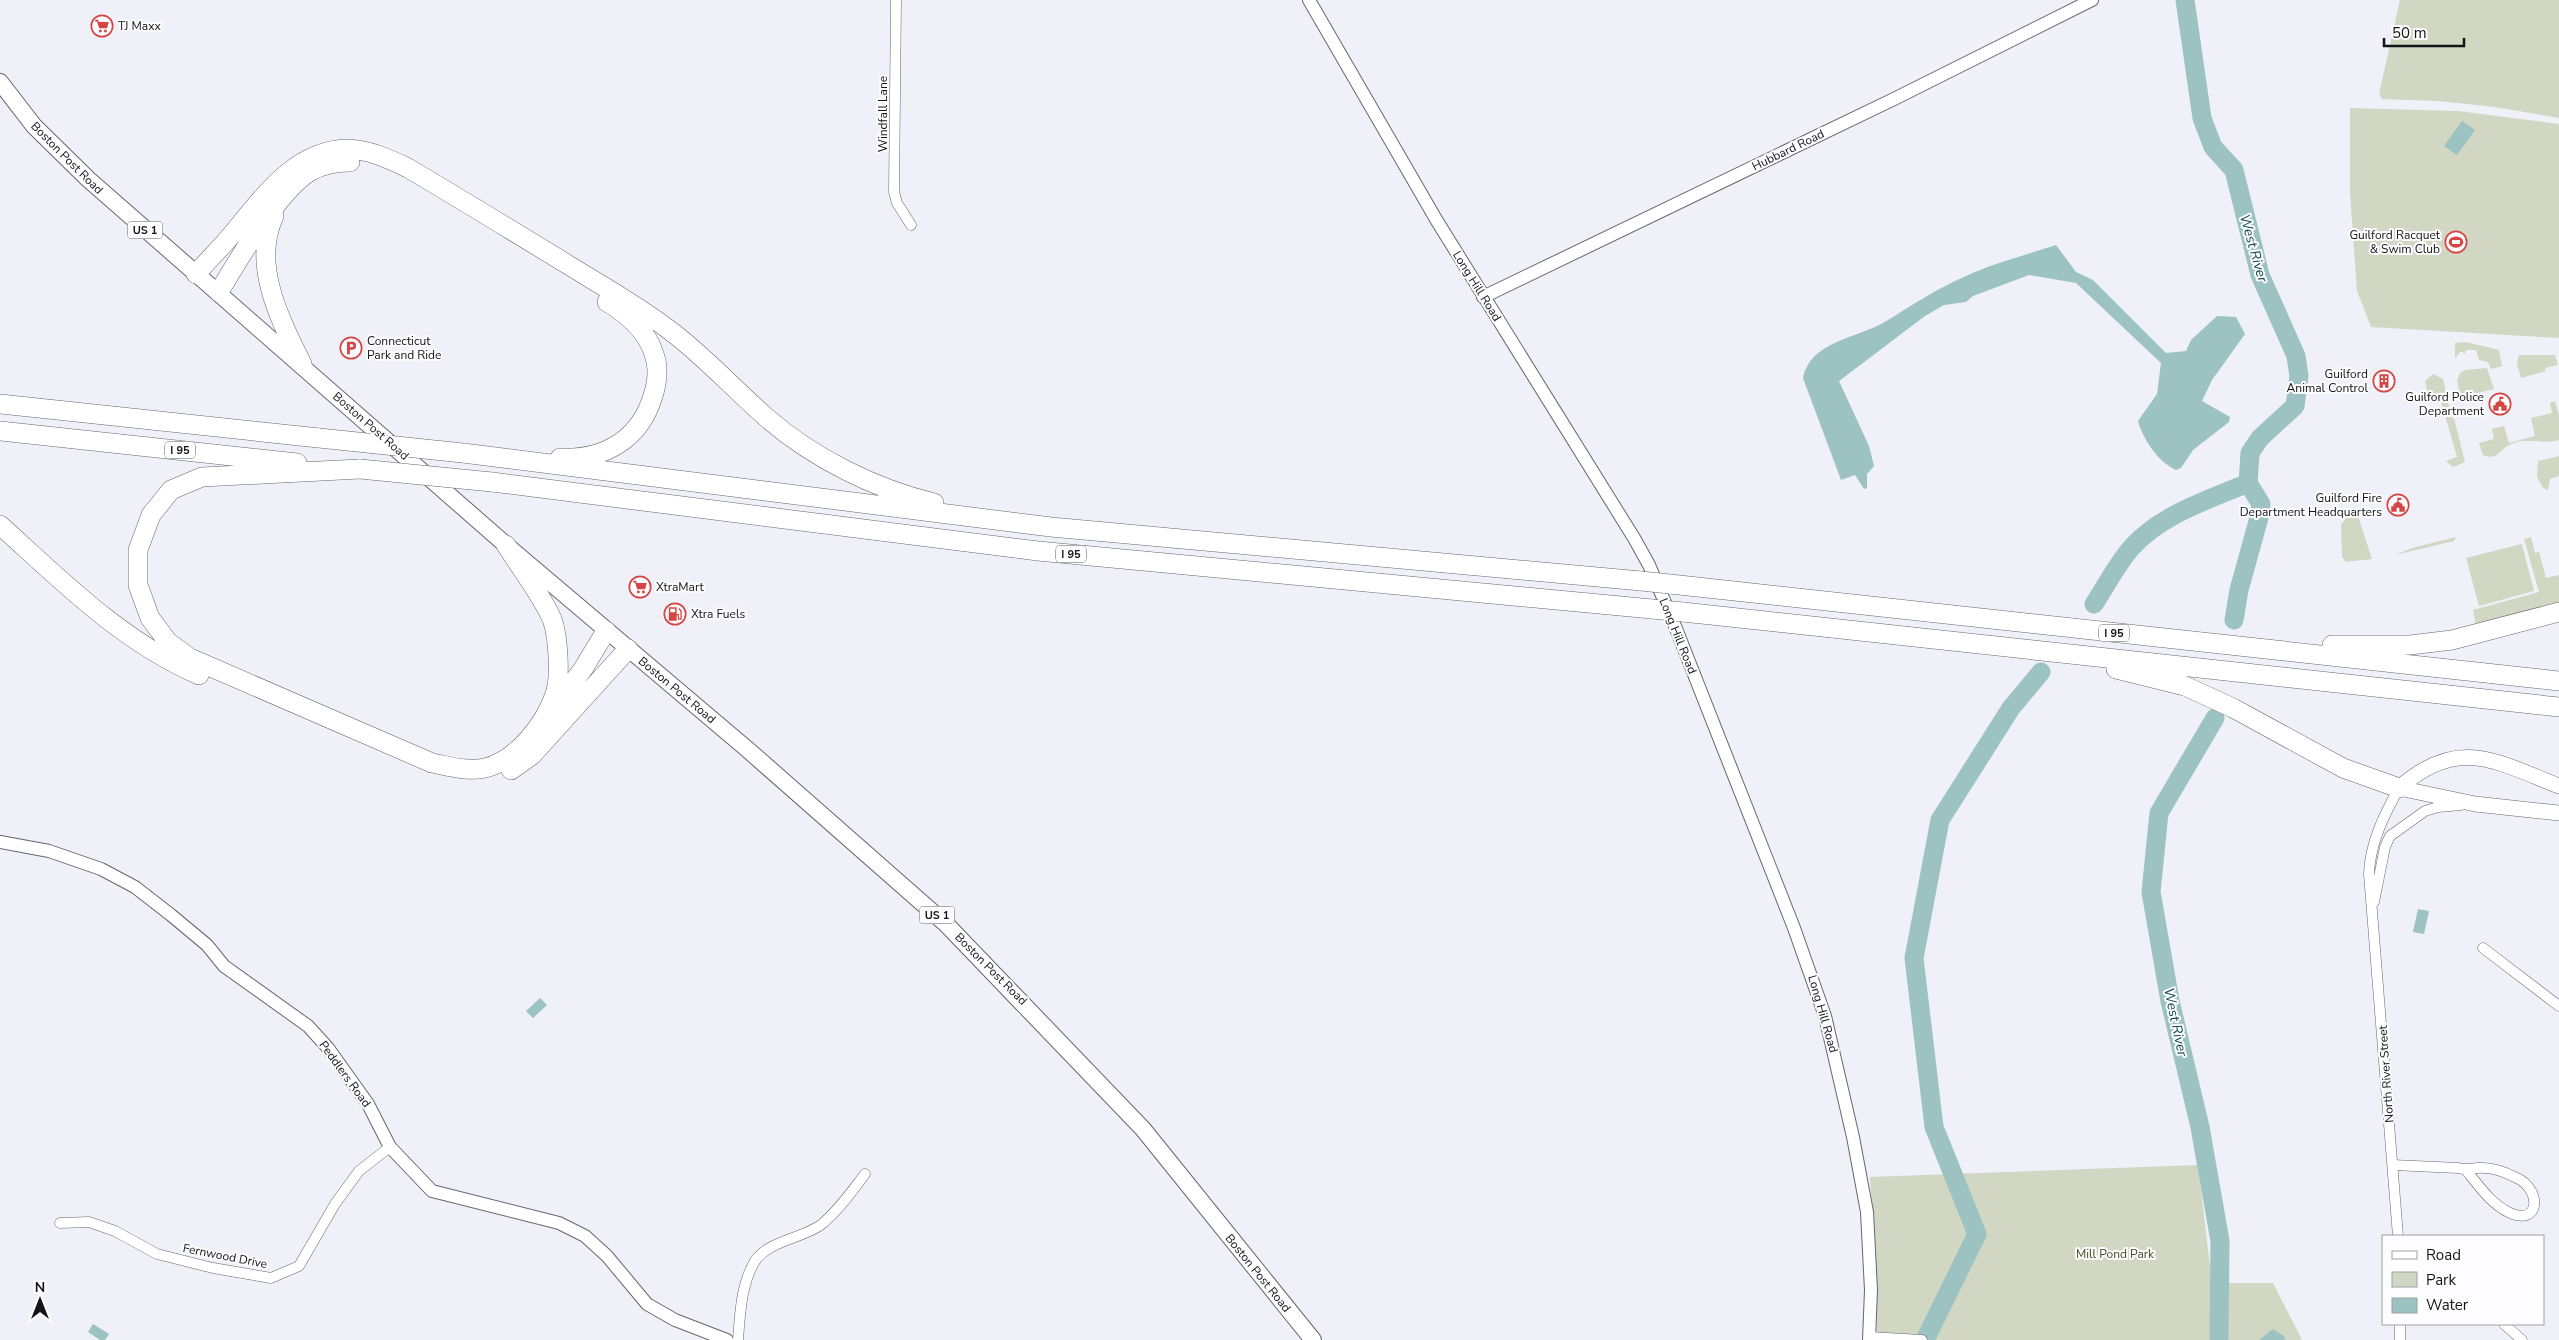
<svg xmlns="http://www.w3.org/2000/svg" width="2559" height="1340" font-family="'Nunito Sans',sans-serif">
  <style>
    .green { fill: #d2d7c4 }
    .water { fill: #9cc2c2 }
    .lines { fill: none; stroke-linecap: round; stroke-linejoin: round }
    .river { stroke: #9cc2c2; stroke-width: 19 }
    .minor-casing { stroke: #66676e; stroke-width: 11 }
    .tertiary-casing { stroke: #66676e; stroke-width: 14 }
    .secondary-casing { stroke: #66676e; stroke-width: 16 }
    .primary-casing { stroke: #66676e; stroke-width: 18 }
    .motorway-casing { stroke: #66676e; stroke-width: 20 }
    .minor { stroke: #fff; stroke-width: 10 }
    .tertiary { stroke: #fff; stroke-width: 12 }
    .secondary { stroke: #fff; stroke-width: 15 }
    .primary { stroke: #fff; stroke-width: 16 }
    .motorway { stroke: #fff; stroke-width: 19 }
    .motorway-bridge-casing { stroke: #66676e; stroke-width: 20; stroke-linecap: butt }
    .motorway-bridge { stroke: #fff; stroke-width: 19 }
    .labels { text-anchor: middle; stroke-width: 4; stroke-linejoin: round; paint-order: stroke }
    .shield { fill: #fdfdff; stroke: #5a5a5d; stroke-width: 1 }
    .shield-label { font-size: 11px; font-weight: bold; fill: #141417 }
    .poi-label { font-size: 12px; fill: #141417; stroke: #fdfdff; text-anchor: start }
    .street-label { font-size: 12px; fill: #141417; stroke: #fdfdff }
    .park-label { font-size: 12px; fill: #434d1e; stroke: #fdfdff }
    .water-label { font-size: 14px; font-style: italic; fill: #0e4848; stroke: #fdfdff }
  </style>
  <rect width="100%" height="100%" fill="#eff0f8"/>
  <path class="green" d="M2400,0H2559V118L2495,107L2438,101L2382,99L2379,94Z
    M2350,108L2458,111L2559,124V338L2371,327L2357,291L2350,193Z
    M2466,342L2499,350L2502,366L2491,369L2488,362L2479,360L2476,350H2466L2465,354L2461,351L2455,358V343Z
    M2519,355H2555L2558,365L2545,368L2546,371L2521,378L2517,364Z
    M2487,368L2494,389L2461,397L2457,381L2460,373L2465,370Z
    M2433,374L2443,379L2452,419L2454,418L2465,462L2453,467L2446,461L2457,457L2441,401L2430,403L2425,381Z
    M2555,401L2559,415V440C2542,445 2526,436 2509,445C2499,451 2497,461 2483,455L2479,443L2494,439L2492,429L2504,426L2509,443L2535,436L2531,418L2552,413L2550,403Z
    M2559,456V476L2550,479L2548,490L2543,488L2537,477L2538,461Z
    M2358,516L2372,559L2346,562L2342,557L2341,525L2346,518Z
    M2456,537L2454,541L2395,555L2412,548Z
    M2531,537L2535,553L2539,552L2546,578L2559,575V604L2476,625L2473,610L2539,592L2524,539Z
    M2522,544L2534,591L2479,606L2466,558Z
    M2198,1165L2212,1283H2273L2302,1340H1877L1876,1269L1870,1177Z"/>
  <path class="water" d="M2462,121L2475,130L2457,155L2444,146Z
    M2056,245L2076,272L2093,280L2166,353L2186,351L2191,340L2217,316L2236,317L2245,334L2212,380L2202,401L2230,417L2229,422L2193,450L2181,468L2176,470C2158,462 2143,439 2138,421L2157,394L2161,363L2076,283L2029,275L1973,296L1966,302L1944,305L1925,316L1839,381L1869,446L1874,466L1867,474V488L1864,489L1855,475L1841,480L1803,378C1810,342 1856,338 1883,323C1911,306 1936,289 1966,276C1994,263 2026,255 2056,245Z
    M2418,909L2429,911L2424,934L2413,932Z
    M540,998L547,1005L533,1018L526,1011Z
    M93,1324L109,1334L105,1340H100L88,1332Z
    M2273,1329L2284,1336L2286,1340H2259Z"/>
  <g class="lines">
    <path class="river" d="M2185,0L2202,118L2213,147L2234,170L2260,275L2296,356L2299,376L2295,406L2260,438L2250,453L2248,483
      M2094,604C2106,586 2117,564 2132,547C2162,514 2208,500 2248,483
      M2234,620L2239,590L2260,514L2261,504L2248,483
      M2215,718L2159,813L2151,892L2170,1001L2200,1127L2220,1241L2219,1340
      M1925,1340L1977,1234L1934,1127L1914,958L1940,820L2011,708L2041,672"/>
    <g class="minor-casing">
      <path id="minor" d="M896,0L894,192L897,203L911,225
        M2374,902L2385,847L2390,836L2425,811L2438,807L2461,805
        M2483,948L2559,1006
        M2393,1165L2458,1168C2468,1171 2475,1167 2484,1168C2495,1168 2507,1173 2517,1178C2542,1190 2540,1226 2510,1213C2491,1204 2479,1186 2466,1170
        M60,1223L89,1222L115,1231L157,1254L213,1268L271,1278L299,1266L335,1204L359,1171L390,1147
        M2398,1236L2369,874C2370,843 2384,815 2399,788
        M2400,1324V1340
        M2504,1324L2522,1340
        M1869,1337L1922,1340
        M738,1340C740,1314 741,1284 755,1261C769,1240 805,1238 822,1224C839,1210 852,1191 865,1174"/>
    </g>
    <g class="tertiary-casing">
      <path id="tertiary" d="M1309,0L1437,221L1634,538L1649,565L1675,626L1794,928L1825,1016L1853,1137L1867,1212L1871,1290L1869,1340
        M1483,297L1894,99L2092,0
        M0,842L49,851L101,869L135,887L171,915L207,945L224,966L308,1026L328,1048L368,1104L390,1147L432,1191L559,1223L585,1236L607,1256L647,1304L675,1320L727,1340"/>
    </g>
    <g class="secondary-casing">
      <path id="secondary" d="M2399,788C2458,736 2495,761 2559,786
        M2399,788L2475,804L2559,813"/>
    </g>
    <g class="primary-casing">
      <path id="primary" d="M0,82L34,126L88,179L506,545L747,749L946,924L1143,1129L1313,1340"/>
    </g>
    <g class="motorway-casing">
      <path id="motorway" d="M274,216C251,265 281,321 302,364
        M196,274C208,260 222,247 234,232C264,196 295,151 346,149C368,149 389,159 408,168C462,200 516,233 570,266C604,287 640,307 672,332C706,358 735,390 767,418C813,458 875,489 934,503
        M219,292C238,260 278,192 309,172C321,165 337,162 350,162
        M0,404L319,438
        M0,431L297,463
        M463,453L1051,527L1641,581
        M560,458C605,460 640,439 653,396C657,383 659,367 654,354C647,331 627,314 607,302
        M360,469L202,477L171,490L151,515L138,550V585L150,618L168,642L190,658L432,763C448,766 468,772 485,768C517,760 545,724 555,694C561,677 558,635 552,619C542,596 520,567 506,545
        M492,482L1038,551L1652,609
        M0,525C62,581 121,641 199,675
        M1670,584L2559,681
        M1683,612L2559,707
        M2332,645H2410L2452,640L2559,612
        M2116,669L2185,686L2233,708L2343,768L2399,788
        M555,706L583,669L606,631
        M511,770L532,755L628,649"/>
    </g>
    <use href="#minor" class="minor"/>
    <use href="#tertiary" class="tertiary"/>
    <use href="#secondary" class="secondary"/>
    <use href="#primary" class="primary"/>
    <use href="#motorway" class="motorway"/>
    <g class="motorway-bridge-casing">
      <path id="motorway-bridge" d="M319,438L463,453
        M360,469L492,482
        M1641,581L1670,584
        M1652,609L1683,612"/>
    </g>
    <use href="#motorway-bridge" class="motorway-bridge"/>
  </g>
  <defs>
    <g id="supermarket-ring" transform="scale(1.125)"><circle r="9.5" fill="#fdfdff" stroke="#d44544" stroke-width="1.5"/><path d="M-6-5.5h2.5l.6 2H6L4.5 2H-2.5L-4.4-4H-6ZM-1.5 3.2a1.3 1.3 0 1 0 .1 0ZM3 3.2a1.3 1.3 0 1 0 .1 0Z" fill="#d44544"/></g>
    <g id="stadium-ring" transform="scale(1.125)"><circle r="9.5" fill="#fdfdff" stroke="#d44544" stroke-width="1.5"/><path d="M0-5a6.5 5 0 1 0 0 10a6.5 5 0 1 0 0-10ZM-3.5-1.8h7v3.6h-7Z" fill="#d44544"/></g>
    <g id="parking-ring" transform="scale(1.125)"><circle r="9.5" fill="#fdfdff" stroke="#d44544" stroke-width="1.5"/><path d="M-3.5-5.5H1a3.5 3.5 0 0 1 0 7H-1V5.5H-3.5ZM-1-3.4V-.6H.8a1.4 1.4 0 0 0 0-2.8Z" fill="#d44544"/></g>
    <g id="building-ring" transform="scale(1.125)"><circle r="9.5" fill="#fdfdff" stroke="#d44544" stroke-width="1.5"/><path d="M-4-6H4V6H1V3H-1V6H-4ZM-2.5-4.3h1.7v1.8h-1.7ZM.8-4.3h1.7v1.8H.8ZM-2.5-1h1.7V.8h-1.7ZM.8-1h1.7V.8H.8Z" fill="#d44544"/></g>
    <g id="civic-ring" transform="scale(1.125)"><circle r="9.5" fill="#fdfdff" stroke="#d44544" stroke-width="1.5"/><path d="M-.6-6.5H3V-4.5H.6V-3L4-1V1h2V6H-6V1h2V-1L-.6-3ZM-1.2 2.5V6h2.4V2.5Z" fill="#d44544"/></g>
    <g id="fuel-ring" transform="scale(1.125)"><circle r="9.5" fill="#fdfdff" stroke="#d44544" stroke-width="1.5"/><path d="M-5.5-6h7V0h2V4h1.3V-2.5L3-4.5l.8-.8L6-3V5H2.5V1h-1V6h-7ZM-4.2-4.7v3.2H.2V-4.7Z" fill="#d44544"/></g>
  </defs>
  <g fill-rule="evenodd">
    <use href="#supermarket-ring" x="102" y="26"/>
    <use href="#stadium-ring" x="2456" y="242"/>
    <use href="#parking-ring" x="351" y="348"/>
    <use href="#building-ring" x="2384" y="381"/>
    <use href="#civic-ring" x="2500" y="404"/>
    <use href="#civic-ring" x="2398" y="505"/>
    <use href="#supermarket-ring" x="640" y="587"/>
    <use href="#fuel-ring" x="675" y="614"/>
  </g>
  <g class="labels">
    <g class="shield">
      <rect x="127.5" y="221.5" width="35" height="17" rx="4"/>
      <rect x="165" y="441.5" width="30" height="17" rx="4"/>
      <rect x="1056" y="545.5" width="30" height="17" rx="4"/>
      <rect x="2099" y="624.5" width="30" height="17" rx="4"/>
      <rect x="919.5" y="906.5" width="35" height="17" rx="4"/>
    </g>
    <g class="shield-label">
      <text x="145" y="234">US 1</text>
      <text x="180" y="454">I 95</text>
      <text x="1071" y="558">I 95</text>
      <text x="2114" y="637">I 95</text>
      <text x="937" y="919">US 1</text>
    </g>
    <g class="poi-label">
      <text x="118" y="30">TJ Maxx</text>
      <text x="2440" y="239" text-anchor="end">Guilford Racquet<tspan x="2440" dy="14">&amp; Swim Club</tspan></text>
      <text x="367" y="345">Connecticut<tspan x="367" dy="14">Park and Ride</tspan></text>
      <text x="2368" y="378" text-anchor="end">Guilford<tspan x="2368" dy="14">Animal Control</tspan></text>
      <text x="2484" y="401" text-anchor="end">Guilford Police<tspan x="2484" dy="14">Department</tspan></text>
      <text x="2382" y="502" text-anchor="end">Guilford Fire<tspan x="2382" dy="14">Department Headquarters</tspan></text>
      <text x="656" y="591">XtraMart</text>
      <text x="691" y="618">Xtra Fuels</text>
    </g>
    <g class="street-label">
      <text transform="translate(883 114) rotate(-90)" y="4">Windfall Lane</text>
      <text transform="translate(1788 150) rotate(-26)" y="4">Hubbard Road</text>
      <text transform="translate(67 158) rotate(45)" y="4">Boston Post Road</text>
      <text transform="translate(1477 286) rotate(58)" y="4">Long Hill Road</text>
      <text transform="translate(371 426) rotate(41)" y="4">Boston Post Road</text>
      <text transform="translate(1678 636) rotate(68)" y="4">Long Hill Road</text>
      <text transform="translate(677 690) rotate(40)" y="4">Boston Post Road</text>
      <text transform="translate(991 969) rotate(45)" y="4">Boston Post Road</text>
      <text transform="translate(1823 1014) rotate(74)" y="4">Long Hill Road</text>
      <text transform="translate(345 1074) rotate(54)" y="4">Peddlers Road</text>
      <text transform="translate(2386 1074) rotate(-94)" y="4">North River Street</text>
      <text transform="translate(225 1256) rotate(11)" y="4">Fernwood Drive</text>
      <text transform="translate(1258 1273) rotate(51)" y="4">Boston Post Road</text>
    </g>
    <g class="park-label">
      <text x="2115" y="1258">Mill Pond Park</text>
    </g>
    <g class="water-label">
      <text transform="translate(2254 248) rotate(74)" y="5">West River</text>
      <text transform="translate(2176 1022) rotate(78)" y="5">West River</text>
    </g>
  </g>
  <rect x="2382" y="1235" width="162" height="90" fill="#fdfdff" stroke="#a0a0a2"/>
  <rect x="2392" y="1251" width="25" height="8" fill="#ffffff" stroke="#a0a0a2"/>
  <text x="2426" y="1260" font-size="15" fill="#141417">Road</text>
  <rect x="2392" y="1272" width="25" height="15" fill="#d2d7c4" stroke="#a0a0a2"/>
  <text x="2426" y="1285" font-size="15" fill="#141417">Park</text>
  <rect x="2392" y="1298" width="25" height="15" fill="#9cc2c2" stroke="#a0a0a2"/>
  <text x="2426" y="1310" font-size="15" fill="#141417">Water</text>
  <g transform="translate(40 1300)" stroke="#fdfdff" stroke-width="4" paint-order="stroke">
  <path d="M0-4L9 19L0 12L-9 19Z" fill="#141417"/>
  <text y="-8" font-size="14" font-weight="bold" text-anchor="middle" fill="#141417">N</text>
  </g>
  <path d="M2384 38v8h80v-8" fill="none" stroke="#141417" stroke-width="2.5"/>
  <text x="2392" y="38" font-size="15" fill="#141417" stroke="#fdfdff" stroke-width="4" paint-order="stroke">50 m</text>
</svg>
